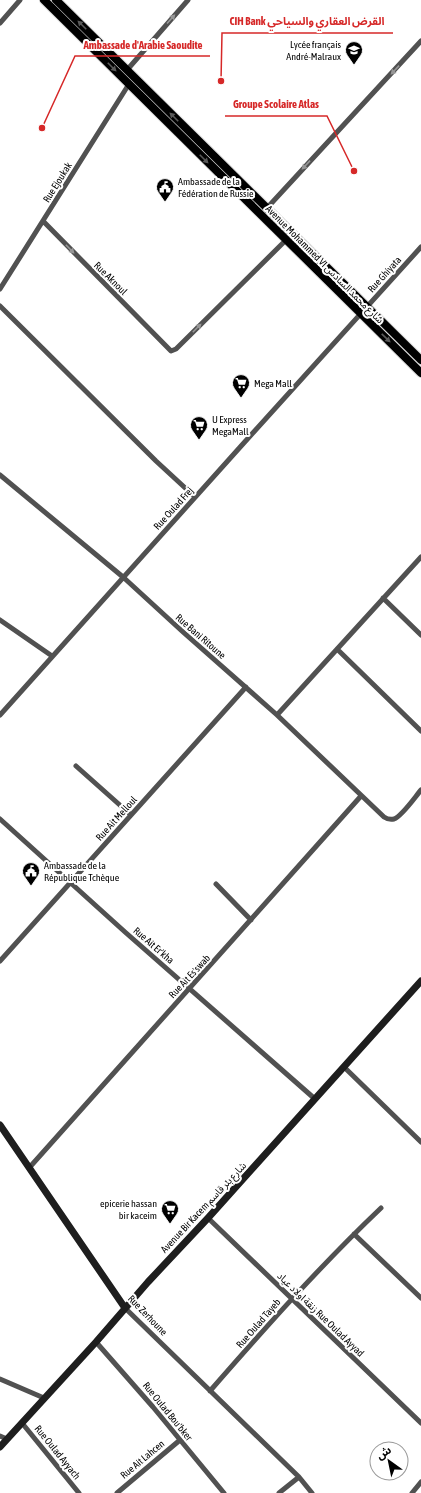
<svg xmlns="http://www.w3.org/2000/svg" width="421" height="1493" font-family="'Asap Condensed','Noto Sans Arabic',sans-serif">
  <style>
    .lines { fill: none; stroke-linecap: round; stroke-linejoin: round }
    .primary-casing { stroke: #dbdbdb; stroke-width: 10 }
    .street { stroke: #515151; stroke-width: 5 }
    .secondary { stroke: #1e1e1e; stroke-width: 7 }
    .primary { stroke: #000; stroke-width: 8 }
    .oneway { fill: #979797 }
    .oneway2 { fill: #595959 }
    .labels { text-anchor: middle; stroke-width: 4; stroke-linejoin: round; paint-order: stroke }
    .poi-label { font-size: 10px; fill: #000; stroke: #fff; text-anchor: start }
    .street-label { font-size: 10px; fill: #000; stroke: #fff }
    .leader { fill: none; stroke: #d62828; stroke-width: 1.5 }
    .callout-dot { fill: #d62828; stroke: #fff; stroke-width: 1.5 }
    .callout-label { font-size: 11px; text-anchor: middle; font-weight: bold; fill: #d62828; stroke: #fff; stroke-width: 4; stroke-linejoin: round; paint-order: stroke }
  </style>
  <rect width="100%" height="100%" fill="#fff"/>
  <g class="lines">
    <g class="primary-casing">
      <path id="primary" d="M44,0L421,373
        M56,0L421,360"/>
    </g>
    <path class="street" d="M0,23L20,0
      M127,70L188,0
      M267,208L421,41
      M43,221L171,351L176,349L286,240
      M0,289L129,84
      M0,306L156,461L195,497
      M0,475L123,577L183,632L277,715L384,817C387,819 390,820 394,819C402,816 415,797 421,790
      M383,598L421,635
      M0,620L52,656
      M337,649L421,731
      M0,715L242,445L421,247
      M277,715L421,557
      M76,766L131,815
      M0,819L125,932L315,1099
      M216,884L251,920
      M0,961L246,687
      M344,1067L421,1142
      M29,1168L361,796
      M208,1218L421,1423
      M354,1234L421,1298
      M125,1308L299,1477L312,1493
      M96,1342L153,1407L224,1493
      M0,1379L44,1398
      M210,1391C265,1328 320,1266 381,1208
      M22,1423L79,1493
      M0,1436L7,1439
      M117,1493L180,1440
      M279,1493L299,1477
      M412,1493L421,1482"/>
    <path class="secondary" d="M0,1125L125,1308
      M0,1447L96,1342L148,1282L208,1218L421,981"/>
    <use href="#primary" class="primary"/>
  </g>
  <defs><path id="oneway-solid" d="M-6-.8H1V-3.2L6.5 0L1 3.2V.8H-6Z"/></defs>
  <g class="oneway">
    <use href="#oneway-solid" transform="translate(171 19) rotate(-48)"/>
    <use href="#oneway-solid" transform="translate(395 70) rotate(133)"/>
    <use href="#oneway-solid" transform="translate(306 165) rotate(133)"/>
    <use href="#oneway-solid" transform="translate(70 249) rotate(46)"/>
    <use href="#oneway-solid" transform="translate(197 328) rotate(-45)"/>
  </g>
  <g class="oneway2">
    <use href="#oneway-solid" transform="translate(82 25) rotate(-135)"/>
    <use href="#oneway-solid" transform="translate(112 67) rotate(45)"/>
    <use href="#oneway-solid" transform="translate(174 117) rotate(-135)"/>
    <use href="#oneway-solid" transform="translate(204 159) rotate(45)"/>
    <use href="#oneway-solid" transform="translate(386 338) rotate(44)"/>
  </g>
  <defs>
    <g id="school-pin" transform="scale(0.9)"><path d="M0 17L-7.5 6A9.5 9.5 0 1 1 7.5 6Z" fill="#000" stroke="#fff"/><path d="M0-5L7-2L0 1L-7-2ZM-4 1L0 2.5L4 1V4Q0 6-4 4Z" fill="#fff"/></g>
    <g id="civic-pin" transform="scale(0.9)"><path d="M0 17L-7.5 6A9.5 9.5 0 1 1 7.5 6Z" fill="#000" stroke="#fff"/><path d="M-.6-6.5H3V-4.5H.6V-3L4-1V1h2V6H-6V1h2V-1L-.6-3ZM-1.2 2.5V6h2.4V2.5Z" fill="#fff"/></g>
    <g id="supermarket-pin" transform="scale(0.9)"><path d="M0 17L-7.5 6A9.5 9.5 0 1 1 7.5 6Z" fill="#000" stroke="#fff"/><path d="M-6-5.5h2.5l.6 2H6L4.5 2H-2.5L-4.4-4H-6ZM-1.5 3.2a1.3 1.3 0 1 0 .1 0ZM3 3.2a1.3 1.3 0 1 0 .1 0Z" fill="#fff"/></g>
  </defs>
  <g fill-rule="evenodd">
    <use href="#school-pin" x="354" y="50"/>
    <use href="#civic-pin" x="165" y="187"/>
    <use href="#supermarket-pin" x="241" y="383"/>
    <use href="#supermarket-pin" x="199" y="425"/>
    <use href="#civic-pin" x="31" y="871"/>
    <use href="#supermarket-pin" x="170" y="1209"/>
  </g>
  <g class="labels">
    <g class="poi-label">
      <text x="341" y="48" text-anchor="end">Lycée français<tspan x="341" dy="12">André-Malraux</tspan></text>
      <text x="178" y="185">Ambassade de la<tspan x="178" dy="12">Fédération de Russie</tspan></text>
      <text x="254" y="387">Mega Mall</text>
      <text x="212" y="423">U Express<tspan x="212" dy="12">MegaMall</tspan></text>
      <text x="44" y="869">Ambassade de la<tspan x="44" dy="12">République Tchèque</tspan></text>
      <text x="157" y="1207" text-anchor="end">epicerie hassan<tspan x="157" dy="12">bir kaceim</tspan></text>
    </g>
    <g class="street-label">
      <text transform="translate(57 182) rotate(-58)" y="4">Rue Ejoukak</text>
      <text transform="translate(325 264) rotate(45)" y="4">Avenue Mohammed VI شارع محمد السادس</text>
      <text transform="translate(384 274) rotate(-48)" y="4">Rue Ghiyata</text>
      <text transform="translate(111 278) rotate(45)" y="4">Rue Aknoul</text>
      <text transform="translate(173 508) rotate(-48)" y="4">Rue Oulad Frej</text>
      <text transform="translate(201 636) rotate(41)" y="4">Rue Bani Ritoune</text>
      <text transform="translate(116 818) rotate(-48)" y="4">Rue Ait Melloul</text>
      <text transform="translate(154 945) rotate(41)" y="4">Rue Ait Er'kha</text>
      <text transform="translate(189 976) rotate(-47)" y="4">Rue Ait Es'swab</text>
      <text transform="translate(203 1207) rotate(-47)" y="4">Avenue Bir Kacem شارع بئر قاسم</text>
      <text transform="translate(321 1314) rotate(44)" y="4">زنقة اولاد عياد Rue Oulad Ayyad</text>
      <text transform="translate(148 1315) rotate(46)" y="4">Rue Zerhoune</text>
      <text transform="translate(258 1323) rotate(-49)" y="4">Rue Oulad Tayeb</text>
      <text transform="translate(168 1411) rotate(51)" y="4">Rue Oulad Bou'bker</text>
      <text transform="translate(58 1452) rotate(51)" y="4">Rue Oulad Ayyach</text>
      <text transform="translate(142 1459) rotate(-40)" y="4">Rue Ait Lahcen</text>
    </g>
  </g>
  <path class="leader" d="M221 81L222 33H393M42 128L75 56H210M354 171L327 116H225"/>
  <g class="callout-dot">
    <circle cx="221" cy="81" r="4"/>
    <circle cx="42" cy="128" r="4"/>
    <circle cx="354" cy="171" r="4"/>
  </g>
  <g class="callout-label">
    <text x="307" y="25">CIH Bank القرض العقاري والسياحي</text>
    <text x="143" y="49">Ambassade d'Arabie Saoudite</text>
    <text x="276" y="108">Groupe Scolaire Atlas</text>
  </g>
  <g transform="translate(389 1461) rotate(327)"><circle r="19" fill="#ffffff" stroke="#999999"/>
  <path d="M0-3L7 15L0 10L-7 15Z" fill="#000000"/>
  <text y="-6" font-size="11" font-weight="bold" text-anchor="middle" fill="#000000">ش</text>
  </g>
</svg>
